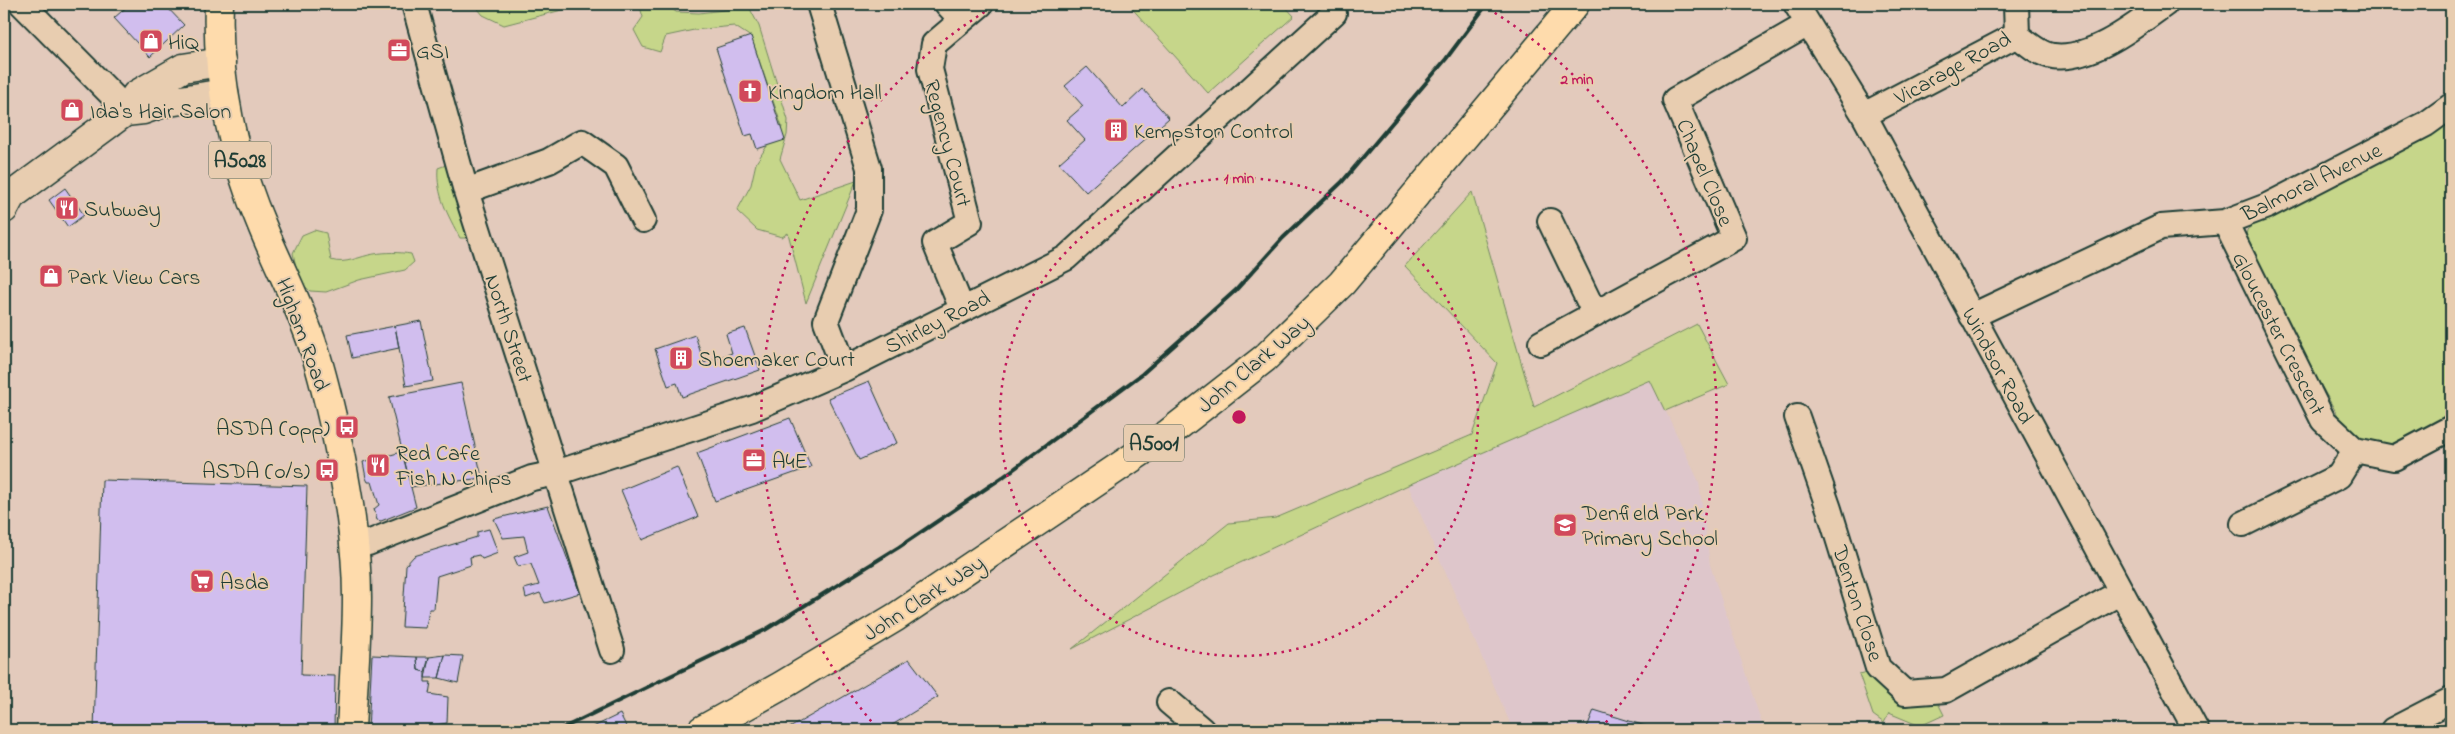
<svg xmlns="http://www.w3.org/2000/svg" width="2455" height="734" font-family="'Indie Flower',sans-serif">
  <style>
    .built { fill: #dec6cb }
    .green { fill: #c6d68a; stroke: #728a5f }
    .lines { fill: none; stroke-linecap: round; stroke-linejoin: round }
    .stream { stroke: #6292a4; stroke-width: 6 }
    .building { fill: #d1beee; stroke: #1f3d34 }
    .minor-casing { stroke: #1f3d34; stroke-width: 28 }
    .secondary-casing { stroke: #1f3d34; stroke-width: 31 }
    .primary-casing { stroke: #1f3d34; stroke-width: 31 }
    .minor { stroke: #e8cdb0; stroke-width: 24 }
    .secondary { stroke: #e8cdb0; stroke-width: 28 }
    .primary { stroke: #fedbac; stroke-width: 28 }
    .rail { stroke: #1f3d34; stroke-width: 4 }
    .ring { fill: none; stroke: #c2185b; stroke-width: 2.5; stroke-dasharray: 2.5 5 }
    .labels { text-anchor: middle; stroke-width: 4; stroke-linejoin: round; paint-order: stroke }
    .shield { fill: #e8cdb0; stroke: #5b6859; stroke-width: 1 }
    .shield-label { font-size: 21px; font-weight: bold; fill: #1f3d34 }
    .poi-label { font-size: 22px; fill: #1f3d34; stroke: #e8cdb0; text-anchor: start }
    .street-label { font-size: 22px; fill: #1f3d34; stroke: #e8cdb0 }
    .centre { fill: #c2185b; stroke: #e8cdb0; stroke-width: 2.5 }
    .ring-label { font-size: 15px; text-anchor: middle; font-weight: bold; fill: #c2185b; stroke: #e8cdb0; stroke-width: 4; stroke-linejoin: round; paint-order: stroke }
  </style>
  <rect width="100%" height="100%" fill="#e3cabc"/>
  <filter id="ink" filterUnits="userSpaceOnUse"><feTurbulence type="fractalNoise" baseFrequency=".02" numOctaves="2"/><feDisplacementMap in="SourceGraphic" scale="10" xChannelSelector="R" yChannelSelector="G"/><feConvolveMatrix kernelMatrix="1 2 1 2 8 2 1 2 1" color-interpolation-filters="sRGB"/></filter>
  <g filter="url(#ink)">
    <path class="built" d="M1651,380L1699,482L1710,565L1764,730H1513L1408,485Z"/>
    <path class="green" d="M474,4H585L504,25L483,15Z
      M639,4H665L676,12L699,13L749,7L759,26L788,120L787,135L780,159L800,200L856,181L806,303L788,233L782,237L757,230L737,211L751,185L756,163L767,146L778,137L782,127L751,37L734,26L694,30L666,36L660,52L643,47L634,30L643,17Z
      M1128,4H1283L1294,16L1208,93Z
      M2451,121V413C2432,423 2396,447 2376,447C2362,448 2352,436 2344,426L2244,250L2247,230L2266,213Z
      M446,165H456L475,238H460C448,215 436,195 438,168Z
      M1472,192L1534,407L1697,324L1729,384L1665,411L1650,380L1408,485L1214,575L1072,649L1229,523L1276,518L1472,435L1497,363L1405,266Z
      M314,230L326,233L331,260C345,265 360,256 374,254C386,252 399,252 411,254L414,262L405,270L359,280L326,292L310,291L299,281L293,253L302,235Z
      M1874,671L1937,701L1944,715L1920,726L1889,713L1884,723L1873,715L1859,674Z"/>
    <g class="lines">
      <path class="stream" d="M4,728L7,730"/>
    </g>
    <path class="building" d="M130,4H164L184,25L150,57L114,18Z
      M751,36L785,140L757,149L752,134L745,136L716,48Z
      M1087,67L1123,108L1143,89L1169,118L1086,192L1059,163L1085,140L1067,120L1083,106L1065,86Z
      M65,188L84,215L68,227L49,200Z
      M421,321L433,381L406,386L395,326Z
      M395,326L399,348L352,358L347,335Z
      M745,328L760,370L682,397L677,383L668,386L655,349L695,335L704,363L732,353L726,334Z
      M869,381L897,443L859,460L828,398Z
      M461,383L482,478L411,487L389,397Z
      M790,418L811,467L715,501L697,453Z
      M402,452L416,507L381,521L377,520L374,509L379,505L372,482H368L366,478L363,462Z
      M677,467L698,517L642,540L621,490Z
      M102,480L307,486L301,675L335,676L334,730H94Z
      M548,506L580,593L545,603L540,593L526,598L524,589L539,585L531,564L518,566L514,557L528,552L524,536L503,538L494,519Z
      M489,529L498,553L482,559L479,555L470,557L471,565L437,576L434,609H429L426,628L402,627L406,565L414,556L477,537V532Z
      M372,655L417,657L418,670L425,672V682H431L429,694L448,697L447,723L408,730H368Z
      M445,655L439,678H425L429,657Z
      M445,655L463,656L458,683L439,678Z
      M417,657H429L425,672L418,670Z
      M909,659L938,697L884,730H786Z
      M1594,710L1655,729V730H1586Z
      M620,714L628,730H587Z"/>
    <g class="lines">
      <g class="minor-casing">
        <path id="minor" d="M22,4L114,97L125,112
          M414,4L466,191L612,650
          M819,4L869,168V210L826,321L844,369
          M947,4L962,20
          M1796,4L1864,115L2196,730
          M2017,35C2027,43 2040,55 2053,56C2091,61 2136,25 2165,4
          M1864,115L2017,35L2016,4
          M466,191L549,161L582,142L616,166L643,220
          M1550,221L1595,314
          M2225,222L2323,420L2355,450L2394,458L2451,428
          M962,309L935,243L970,222L930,69L934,44L981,4
          M1972,316L2161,227L2225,222L2267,206L2426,124L2451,106
          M1541,343L1734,238L1675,100L1808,24
          M1797,417L1829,509L1878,668L1905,693L1946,690L2121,592
          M2243,524L2339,476L2355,450
          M355,544L368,543L532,478L556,473L752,409L844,369L1066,258L1334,13
          M1169,702L1202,730
          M2393,730L2451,700"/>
      </g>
      <g class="secondary-casing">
        <path id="secondary" d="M125,112L143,110L163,103L224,93
          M4,209L11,196L125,112L136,95L183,68L221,62"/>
      </g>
      <g class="primary-casing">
        <path id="primary" d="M219,4C216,79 233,159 263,228C279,267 300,306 313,346C323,375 329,404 336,434C347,488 357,543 357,598C357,642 353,686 351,730
          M702,730L781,686L896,617L1169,433L1265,358L1342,283L1575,4"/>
      </g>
      <use href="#minor" class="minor"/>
      <use href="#secondary" class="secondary"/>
      <use href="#primary" class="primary"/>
      <path class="rail" d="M559,730L765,630L899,547L1003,477L1142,374L1236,290L1283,238L1342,182L1446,59L1487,4"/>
    </g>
  </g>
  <g class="ring">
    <circle cx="1239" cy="417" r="239"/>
    <path d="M876 727A478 478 0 0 1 996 5M1482 5A478 478 0 0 1 1602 727"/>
  </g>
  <defs>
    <g id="shop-square" transform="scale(1.25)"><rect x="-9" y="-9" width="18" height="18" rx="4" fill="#d1495b" stroke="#e8cdb0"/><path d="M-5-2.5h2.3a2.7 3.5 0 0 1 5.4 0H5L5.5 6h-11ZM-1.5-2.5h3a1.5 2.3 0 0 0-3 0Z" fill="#fff"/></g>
    <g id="office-square" transform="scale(1.25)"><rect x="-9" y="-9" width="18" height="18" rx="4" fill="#d1495b" stroke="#e8cdb0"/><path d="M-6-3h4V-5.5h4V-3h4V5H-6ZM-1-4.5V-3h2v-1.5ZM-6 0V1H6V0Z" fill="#fff"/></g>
    <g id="church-square" transform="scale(1.25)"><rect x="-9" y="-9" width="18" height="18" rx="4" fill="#d1495b" stroke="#e8cdb0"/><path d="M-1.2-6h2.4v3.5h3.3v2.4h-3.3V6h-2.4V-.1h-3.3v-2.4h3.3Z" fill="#fff"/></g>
    <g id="building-square" transform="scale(1.25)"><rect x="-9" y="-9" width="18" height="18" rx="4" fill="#d1495b" stroke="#e8cdb0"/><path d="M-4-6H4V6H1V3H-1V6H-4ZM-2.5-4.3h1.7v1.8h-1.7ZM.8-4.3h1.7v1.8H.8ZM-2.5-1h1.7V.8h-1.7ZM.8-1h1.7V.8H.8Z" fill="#fff"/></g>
    <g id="restaurant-square" transform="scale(1.25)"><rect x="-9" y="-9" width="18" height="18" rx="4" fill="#d1495b" stroke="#e8cdb0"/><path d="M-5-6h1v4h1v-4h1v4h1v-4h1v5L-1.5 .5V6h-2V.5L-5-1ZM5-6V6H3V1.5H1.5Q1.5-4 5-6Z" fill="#fff"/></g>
    <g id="bus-square" transform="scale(1.25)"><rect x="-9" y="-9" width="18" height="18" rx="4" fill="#d1495b" stroke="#e8cdb0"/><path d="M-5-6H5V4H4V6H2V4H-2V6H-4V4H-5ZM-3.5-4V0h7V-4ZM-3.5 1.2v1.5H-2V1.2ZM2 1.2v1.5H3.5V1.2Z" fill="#fff"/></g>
    <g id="school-square" transform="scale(1.25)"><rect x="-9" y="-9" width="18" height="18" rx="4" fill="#d1495b" stroke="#e8cdb0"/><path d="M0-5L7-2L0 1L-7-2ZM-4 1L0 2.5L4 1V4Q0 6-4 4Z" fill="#fff"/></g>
    <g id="supermarket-square" transform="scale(1.25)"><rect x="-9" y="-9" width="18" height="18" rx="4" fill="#d1495b" stroke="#e8cdb0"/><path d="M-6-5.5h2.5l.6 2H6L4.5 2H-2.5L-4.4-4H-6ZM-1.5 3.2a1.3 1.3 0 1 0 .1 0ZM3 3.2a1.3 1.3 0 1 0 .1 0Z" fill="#fff"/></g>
  </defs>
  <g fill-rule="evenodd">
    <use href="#shop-square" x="151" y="41"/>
    <use href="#office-square" x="399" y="50"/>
    <use href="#church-square" x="750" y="91"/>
    <use href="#shop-square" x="72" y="110"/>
    <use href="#building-square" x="1116" y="130"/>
    <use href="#restaurant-square" x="67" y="208"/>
    <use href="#shop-square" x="51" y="276"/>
    <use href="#building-square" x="681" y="358"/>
    <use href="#bus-square" x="347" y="427"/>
    <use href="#office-square" x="754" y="460"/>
    <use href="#restaurant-square" x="378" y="465"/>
    <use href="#bus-square" x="327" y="470"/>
    <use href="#school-square" x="1565" y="525"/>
    <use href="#supermarket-square" x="202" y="581"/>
  </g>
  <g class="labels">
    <g class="shield">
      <rect x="209" y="141.5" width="62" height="37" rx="4"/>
      <rect x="1124" y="424.5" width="60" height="37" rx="4"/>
    </g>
    <g class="shield-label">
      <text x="240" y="167">A5028</text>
      <text x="1154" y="450">A5001</text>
    </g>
    <g class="poi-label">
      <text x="168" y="49">HiQ</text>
      <text x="416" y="58">GSI</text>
      <text x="768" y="99">Kingdom Hall</text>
      <text x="90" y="118">Ida's Hair Salon</text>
      <text x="1134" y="138">Kempston Control</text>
      <text x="84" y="216">Subway</text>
      <text x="68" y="284">Park View Cars</text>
      <text x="698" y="366">Shoemaker Court</text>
      <text x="330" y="435" text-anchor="end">ASDA (opp)</text>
      <text x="396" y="460">Red Cafe<tspan x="396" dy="25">Fish N Chips</tspan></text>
      <text x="772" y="468">A4E</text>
      <text x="310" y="478" text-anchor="end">ASDA (o/s)</text>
      <text x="1582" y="520">Denfield Park<tspan x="1582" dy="25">Primary School</tspan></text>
      <text x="220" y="589">Asda</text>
    </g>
    <g class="street-label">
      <text transform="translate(1952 67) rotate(-29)" y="8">Vicarage Road</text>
      <text transform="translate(949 143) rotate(75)" y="8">Regency Court</text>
      <text transform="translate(1706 172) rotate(67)" y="8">Chapel Close</text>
      <text transform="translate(2311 181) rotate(-26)" y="8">Balmoral Avenue</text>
      <text transform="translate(937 321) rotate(-27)" y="8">Shirley Road</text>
      <text transform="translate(510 328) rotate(72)" y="8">North Street</text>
      <text transform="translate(2280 333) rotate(63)" y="8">Gloucester Crescent</text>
      <text transform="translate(304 334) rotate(70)" y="8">Higham Road</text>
      <text transform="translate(1253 363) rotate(-40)" y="8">John Clark Way</text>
      <text transform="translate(1999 365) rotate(62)" y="8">Windsor Road</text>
      <text transform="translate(923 597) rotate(-33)" y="8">John Clark Way</text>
      <text transform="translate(1859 603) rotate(72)" y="8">Denton Close</text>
    </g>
  </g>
  <circle cx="1239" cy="417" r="8" class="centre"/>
  <g class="ring-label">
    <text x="1577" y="84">2 min</text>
    <text x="1239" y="183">1 min</text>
  </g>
  <rect width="2455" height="734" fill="none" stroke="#e8cdb0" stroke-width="20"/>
  <rect x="10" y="10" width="2435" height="714" fill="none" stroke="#1f3d34" stroke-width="2" filter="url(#ink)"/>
</svg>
